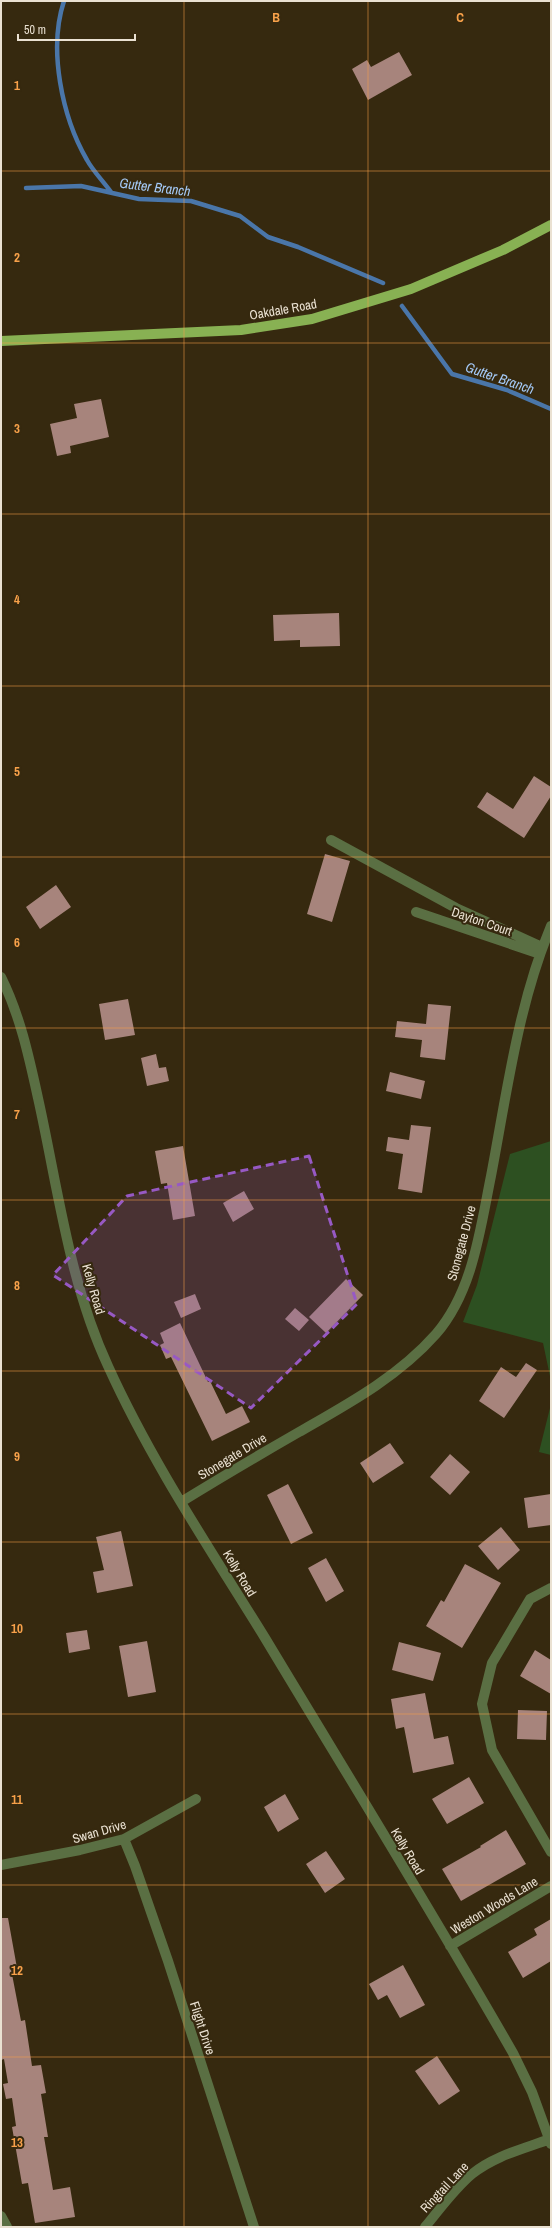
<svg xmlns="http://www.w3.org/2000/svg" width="552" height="2228" font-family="'Archivo Narrow',sans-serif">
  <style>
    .green { fill: #2d5021 }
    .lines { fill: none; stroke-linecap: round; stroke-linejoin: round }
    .stream { stroke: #4a76a9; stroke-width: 4.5 }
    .building { fill: #a7847c }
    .minor { stroke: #5a6f43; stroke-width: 10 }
    .major { stroke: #88b153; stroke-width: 10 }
    .marked { fill: #9759c4; fill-opacity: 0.2; stroke: #9759c4; stroke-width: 3; stroke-dasharray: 8 5; stroke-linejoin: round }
    .grid { fill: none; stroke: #f8a14a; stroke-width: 1; stroke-opacity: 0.55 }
    .labels { text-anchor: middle; stroke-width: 4; stroke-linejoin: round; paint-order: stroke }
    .street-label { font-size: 13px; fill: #eae1d2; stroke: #36290f }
    .water-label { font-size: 14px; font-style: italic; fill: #a4c9f6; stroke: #36290f }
    .grid-label { font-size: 13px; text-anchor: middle; font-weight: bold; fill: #f8a14a; stroke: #36290f; stroke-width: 4; stroke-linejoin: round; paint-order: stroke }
  </style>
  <rect width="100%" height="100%" fill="#36290f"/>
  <path class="green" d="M551,1141V1381L543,1343L463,1322L477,1285L510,1154Z
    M551,1404V1455L539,1452Z"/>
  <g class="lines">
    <path class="stream" d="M64,1C48,49 62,117 87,160C93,171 103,181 111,192
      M26,188L81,186L139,199L191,201L240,216L268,237L298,247L383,283
      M402,306L452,374L507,390L551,409"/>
  </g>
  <path class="building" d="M399,52L412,75L368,100L352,69L367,60L371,67Z
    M101,399L109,437L70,446L71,453L57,456L50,424L77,418L74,404Z
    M339,613L340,646L300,647V640L274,641L273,615Z
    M534,776L551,787V796L524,838L477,807L487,792L513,809Z
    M325,854L350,861L332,922L307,914Z
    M56,885L71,907L40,929L26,907Z
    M128,999L135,1035L105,1040L99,1004Z
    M428,1004L451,1006L445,1060L420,1057L422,1040L395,1037L397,1021L426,1024Z
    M156,1054L159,1068L166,1067L169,1081L147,1086L141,1058Z
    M390,1072L425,1081L421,1099L386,1091Z
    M411,1125L431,1127L422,1193L398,1189L403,1154L386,1151L388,1137L409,1140Z
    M183,1146L195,1216L173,1220L167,1183L161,1184L155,1151Z
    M244,1191L254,1209L233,1222L223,1203Z
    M346,1279L363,1295L326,1333L309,1317Z
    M195,1294L201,1309L181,1318L174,1302Z
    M295,1308L309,1320L299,1331L285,1319Z
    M180,1323L208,1382L210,1381L226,1414L242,1406L250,1422L212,1441L171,1357L166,1359L160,1345L164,1343L160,1333Z
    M526,1363L537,1370L504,1418L479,1401L501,1367L516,1377Z
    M390,1443L404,1463L373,1483L360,1463Z
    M450,1454L470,1472L450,1495L430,1477Z
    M288,1484L313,1533L291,1544L267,1495Z
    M551,1494V1525L528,1528L524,1498Z
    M501,1527L520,1550L498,1570L478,1546Z
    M121,1531L133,1586L97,1593L93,1572L104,1570L96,1537Z
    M326,1558L344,1591L326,1602L308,1568Z
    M465,1564L501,1583L462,1648L426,1626L441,1600L444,1602Z
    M87,1630L90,1649L69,1653L66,1633Z
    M147,1641L156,1692L128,1697L119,1646Z
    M399,1642L441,1653L433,1681L392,1670Z
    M535,1650L551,1660V1694L520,1676Z
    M425,1693L434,1739L448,1736L454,1764L413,1773L404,1727L396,1729L391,1699Z
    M518,1710L547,1711L546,1740L517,1739Z
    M469,1777L484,1803L447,1824L432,1799Z
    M285,1794L299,1819L278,1832L264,1807Z
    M506,1830L526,1864L461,1901L442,1869L481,1847L480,1846Z
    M326,1851L345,1879L325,1893L306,1864Z
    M1,1918H8L17,1968L11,1969L21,2021L25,2020L32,2066L41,2065L46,2093L41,2094L48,2137H44L53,2190L70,2187L75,2217L35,2223L28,2183L22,2184L12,2127L16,2126L12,2098L6,2099L3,2084L8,2083L4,2059L1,2060Z
    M551,1919V1961L523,1978L508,1952L537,1935L534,1929Z
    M403,1965L425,2005L400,2018L387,1995L378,2000L369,1984Z
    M437,2056L460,2091L439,2105L415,2071Z"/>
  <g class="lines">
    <path class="minor" d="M331,840L456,908L542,947
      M416,912L540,954
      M1,977C20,1015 29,1057 38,1098C58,1188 69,1282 108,1366C151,1461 210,1549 265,1638C348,1776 433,1913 513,2053L532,2092L551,2144
      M181,1502C220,1478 259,1455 299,1432C348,1404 398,1377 436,1334C473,1291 480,1230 491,1176C507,1092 518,1005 551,926
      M551,1588L530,1599L492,1663L482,1704L492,1750L551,1852
      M124,1839L135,1866L168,1961L254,2227
      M1,1865L80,1850L124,1839L196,1799
      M450,1946L551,1886
      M1,2216L7,2227
      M425,2227C440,2209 454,2189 472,2174C494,2156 523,2149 550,2139"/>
    <path class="major" d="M1,341L241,330L312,319L411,289L503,250L551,225"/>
  </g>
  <path class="marked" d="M309,1156L357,1304L251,1408L53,1275L127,1196Z"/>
  <path class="grid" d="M184,1V2227M368,1V2227M1,171H551M1,343H551M1,514H551M1,686H551M1,857H551M1,1028H551M1,1200H551M1,1371H551M1,1542H551M1,1714H551M1,1885H551M1,2057H551"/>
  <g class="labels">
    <g class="street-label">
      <text transform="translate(283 309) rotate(-10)" y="5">Oakdale Road</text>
      <text transform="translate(482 921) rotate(19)" y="5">Dayton Court</text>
      <text transform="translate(461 1243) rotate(-75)" y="5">Stonegate Drive</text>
      <text transform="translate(94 1289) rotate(74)" y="5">Kelly Road</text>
      <text transform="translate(232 1456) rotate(-31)" y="5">Stonegate Drive</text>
      <text transform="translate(240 1573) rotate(59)" y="5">Kelly Road</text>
      <text transform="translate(99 1831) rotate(-16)" y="5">Swan Drive</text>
      <text transform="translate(408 1851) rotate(59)" y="5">Kelly Road</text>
      <text transform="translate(494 1905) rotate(-31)" y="5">Weston Woods Lane</text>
      <text transform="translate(203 2028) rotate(72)" y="5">Flight Drive</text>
      <text transform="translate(444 2187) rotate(-47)" y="5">Ringtail Lane</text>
    </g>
    <g class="water-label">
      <text transform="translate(155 187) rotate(7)" y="5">Gutter Branch</text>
      <text transform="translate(500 378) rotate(19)" y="5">Gutter Branch</text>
    </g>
  </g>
  <g class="grid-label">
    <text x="276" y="22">B</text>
    <text x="460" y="22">C</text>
    <text x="17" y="90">1</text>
    <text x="17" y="262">2</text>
    <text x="17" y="433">3</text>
    <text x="17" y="604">4</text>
    <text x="17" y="776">5</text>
    <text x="17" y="947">6</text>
    <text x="17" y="1119">7</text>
    <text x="17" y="1290">8</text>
    <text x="17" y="1461">9</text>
    <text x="17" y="1633">10</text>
    <text x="17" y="1804">11</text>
    <text x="17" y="1975">12</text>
    <text x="17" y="2147">13</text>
  </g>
  <rect width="552" height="2228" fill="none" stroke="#eae1d2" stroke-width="4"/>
  <path d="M18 34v6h117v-6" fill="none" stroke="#eae1d2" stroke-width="2"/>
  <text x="24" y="34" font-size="12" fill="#eae1d2" stroke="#36290f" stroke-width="3" paint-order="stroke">50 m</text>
</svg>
